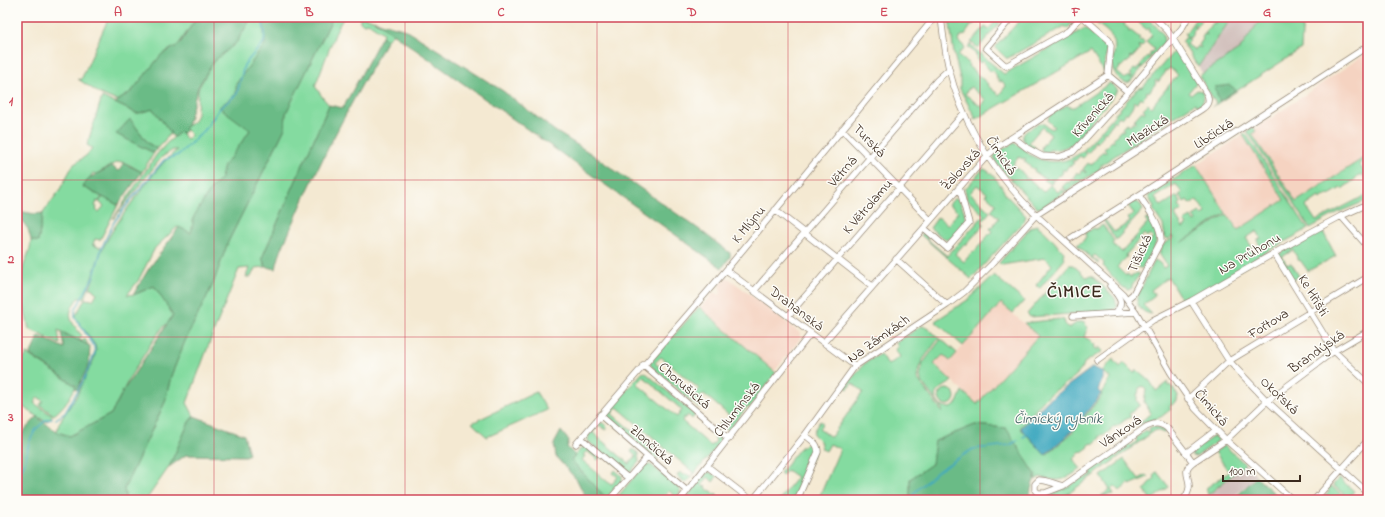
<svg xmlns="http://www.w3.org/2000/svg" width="1385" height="517" font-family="'Indie Flower',sans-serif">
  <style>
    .built { fill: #f5d3c1 }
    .industrial { fill: #d1c0bc }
    .green { fill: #84dba0; stroke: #60825f; fill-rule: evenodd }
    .forest { fill: #6bbb86; stroke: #537252 }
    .water { fill: #40a9c0; stroke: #3e6a6f }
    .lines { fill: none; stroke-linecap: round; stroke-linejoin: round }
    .stream { stroke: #40a9c0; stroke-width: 1.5 }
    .minor-casing { stroke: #988a78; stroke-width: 7 }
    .minor { stroke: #fff; stroke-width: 5.5 }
    .grid { fill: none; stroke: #d1495b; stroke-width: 1; stroke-opacity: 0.55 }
    .labels { text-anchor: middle; stroke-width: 3; stroke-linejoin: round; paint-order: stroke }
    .street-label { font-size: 14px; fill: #3b2a1e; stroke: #fdfcf7 }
    .water-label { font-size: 15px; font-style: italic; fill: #3d5d5f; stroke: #fdfcf7 }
    .district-label { font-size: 18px; font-weight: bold; letter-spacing: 1px; fill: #3b2a1e; stroke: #fdfcf7 }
    .neatline { fill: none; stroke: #d1495b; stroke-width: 1.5 }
    .grid-label { font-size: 13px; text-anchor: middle; font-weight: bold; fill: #d1495b }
  </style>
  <rect width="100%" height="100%" fill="#fdfcf7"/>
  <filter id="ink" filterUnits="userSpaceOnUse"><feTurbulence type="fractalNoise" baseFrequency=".025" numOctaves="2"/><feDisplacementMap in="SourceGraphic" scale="8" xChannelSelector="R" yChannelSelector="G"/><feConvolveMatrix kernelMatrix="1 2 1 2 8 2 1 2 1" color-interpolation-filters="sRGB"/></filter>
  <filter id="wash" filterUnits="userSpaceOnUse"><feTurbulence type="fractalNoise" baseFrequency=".012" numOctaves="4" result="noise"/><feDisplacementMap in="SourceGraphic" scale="16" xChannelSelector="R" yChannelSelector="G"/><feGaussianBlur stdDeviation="0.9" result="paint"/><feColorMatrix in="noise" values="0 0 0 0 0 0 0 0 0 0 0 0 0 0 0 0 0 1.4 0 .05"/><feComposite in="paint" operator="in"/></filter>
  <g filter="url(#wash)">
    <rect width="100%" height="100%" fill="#f4e9d2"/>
    <path class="built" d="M1368,52V155L1296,202L1252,134L1253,130Z
      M1243,135L1284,200L1238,230L1196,165Z
      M727,277L800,333V339L774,372L700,308L715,292L719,295L721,293L720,291L721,289L719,287Z
      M1001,303L1038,336L977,404L934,364L943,355L950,361Z"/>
    <path class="industrial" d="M1232,17H1262L1240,49L1203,74L1198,67Z
      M1245,464L1256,474L1252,481L1230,500H1209L1206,497Z"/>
    <path class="green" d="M109,17H197L178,45L162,54L132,91L119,100H115L100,94L78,79L81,80Z
      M252,17H263L265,44L236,84L250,130L232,156C222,164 226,169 221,178C217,185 210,191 205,198C199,209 196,222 191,234L177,227L155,248L138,281L127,295L136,294L154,286L173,314L168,323L163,327L152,342L130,377L111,414L70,436L57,432L59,423L76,397L94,359L96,350L95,345L75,317L85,299L93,300L97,293L93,290V289L90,288C95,276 97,262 102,250C113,227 127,209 142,189C153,175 163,161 177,150H173L162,157L113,219L157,154L167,143L180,132L187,139L191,135L184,128L194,121L197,114L198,89L213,62L236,43Z
      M333,17H344L337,29L315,86L323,98L329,105L262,258L266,267L255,268L251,277H246L249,268L239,269L212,336L187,403L194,416L189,422L169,467L146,500H126L124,489L165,402L171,376L185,341L213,284L228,242L285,128L286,113Z
      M360,17C373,17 382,26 393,34L387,40L382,36L383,33L368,23L364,24L360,22Z
      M949,17H984L980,22L977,19L973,25L971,24L970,25L971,26L964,36L962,35L958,41L965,47L958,55L969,64L968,66L988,84L987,85L999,95L1006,86L1002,81L1000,82L996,77L997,76L993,71L992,70L991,72L982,61L980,63L976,58L977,56L972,50L968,48L971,44V46L1004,74L1085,28L1107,47L1104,72L1091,52L974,120L975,117L960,89V78L954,54ZM971,87L986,100L980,106L965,94L969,88Z
      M999,17H1005L978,48L971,42L985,27L989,29Z
      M1023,17H1075V20L1067,29L1065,26L1008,58H1006L995,47Z
      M1090,17H1118L1120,21L1121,20L1125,23L1124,25L1129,29L1128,31L1129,32L1131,31L1140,38L1138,40L1139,41L1141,40L1145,43L1141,47L1139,46L1138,47L1140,49L1132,58L1130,57L1129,58L1130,59L1127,63L1126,62L1121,67L1120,66L1119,67L1120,68L1117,72L1125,79L1128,76L1131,78L1132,76L1129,74L1134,69L1136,70L1139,66L1141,68L1142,67L1140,65L1148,56L1150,58L1151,57L1149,55L1154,49L1146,42L1152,35L1148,31L1150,29L1149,28L1147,30L1138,22L1139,21L1138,20L1136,21L1132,17H1147L1163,34L1164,42L1131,81C1127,84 1124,83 1120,79C1103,65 1120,54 1113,39C1109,31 1098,25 1092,20Z
      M1197,17H1203L1197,26L1195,24L1194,26L1196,27L1193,31L1194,32L1190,38L1188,37L1187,38L1189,40L1186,44L1195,50L1198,46L1200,48L1201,47L1199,45L1203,39L1202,38L1204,34L1207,35V34L1205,33L1212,23L1215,24V23L1214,21L1217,17H1232L1198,67L1182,42L1186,37L1185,34Z
      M1262,17H1303L1301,49L1212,107L1216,103L1199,76L1240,49Z
      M1176,49L1197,82L1188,93L1191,95L1197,90L1202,91L1204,99L1201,105L1197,106L1195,103L1101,165L1100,169L1045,205L1044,207L1037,208L997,164L994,157L996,154L1013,143C1018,144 1027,150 1030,155C1049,165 1067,164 1084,150L1138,88L1143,87ZM1170,68L1178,75L1175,78L1151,107L1148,104L1143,109L1145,111L1144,113L1142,111L1134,120L1136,122L1135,123L1133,122L1130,125L1127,123L1122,128L1124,130L1123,131L1121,130L1113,139L1115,141L1114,142L1112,141L1104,149L1106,151L1105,153L1103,151L1091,165L1088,163L1083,169L1086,172V173L1082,170L1079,174L1077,172L1073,178L1076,181L1075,182L1072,179L1069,183L1067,182L1062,187L1066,190L1065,192L1061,189L1058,192L1050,185L1043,192L1038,187L1037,189L1036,188L1037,186L1028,178L1026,180L1025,179L1026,177L1018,168L1016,170L1015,169L1016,168L1013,164L1019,157L1023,159L1025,158L1026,159L1024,161L1033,169L1034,168L1035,169L1034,171L1044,178L1045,177L1046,178L1044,180L1051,184L1053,182L1051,180L1052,179L1054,180L1059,175L1060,176L1063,172L1062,171L1063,169L1065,171L1069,165L1071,166L1074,163L1072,162L1073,160L1075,161L1080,156L1083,158L1086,155L1084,153L1086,152L1088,153L1095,144L1093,143L1095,141L1097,143L1104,134L1103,132L1104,131L1106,132L1113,123L1112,122L1113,120L1115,122L1119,116L1122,118L1125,115L1124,113L1125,112L1127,114L1134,104L1133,103L1134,101L1136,103L1140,97L1142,99L1147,94L1146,92L1147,91L1149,92L1156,83L1155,82L1156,80L1158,82L1165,73L1164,72L1165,70L1166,71Z
      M1110,83L1118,90L1082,133L1084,137L1081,140L1078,139C1069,147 1061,150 1049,150L1048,153L1043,152L1041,150L1042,146L1051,135L1042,127L1029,142L1036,148L1035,149C1031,148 1029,147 1027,144C1015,135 1031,127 1040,123L1044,124L1051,129L1054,127L1048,121L1049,116L1067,105L1070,107H1074Z
      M102,97L136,113H139L153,109L171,133L157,149L148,143L130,119L117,134L154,153L142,172C136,169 128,163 122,162C116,161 102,171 96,174L93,173L83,187L102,197L98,202L96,201L97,202L95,206L97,207L96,210L99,212L104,206L99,202L103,197L118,205L100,240L95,239L93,244L97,246L92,245L102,248L85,298H78C65,315 70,320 82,336L79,339L82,341L85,339L88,345L58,330L60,344L29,329C25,310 19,291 22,273C24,261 31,252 31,240L38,242L43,213L59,191L73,165L87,155L92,148L87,145Z
      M1253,127L1256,131L1252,134L1296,202L1368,155V158L1359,164L1368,177V182L1362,174L1342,189L1341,188L1329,195L1328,194L1320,199L1319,197L1306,206L1316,221L1368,194V200L1339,212L1310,228L1247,131Z
      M1246,134L1308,229L1257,257L1250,264L1183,302L1168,277L1151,290L1155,296L1143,305L1152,314C1142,313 1136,306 1137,297L1155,260L1160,263L1163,268L1167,266L1159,253L1163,245L1173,238L1172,236L1169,239L1165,238L1163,225L1153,210L1154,207L1148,196L1196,165L1226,213L1181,243L1227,214L1238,230L1284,200L1243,135ZM1176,184L1182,193L1179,195L1184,202L1187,200L1190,204L1197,200L1206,213L1202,215L1200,212L1193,216L1196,221L1194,222L1191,217L1184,221L1187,225L1183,228L1175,215L1182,210L1179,205L1181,203L1177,196L1161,206L1155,197ZM1257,231L1261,238L1257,241L1260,246L1253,253L1250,249L1252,247L1246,238Z
      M983,169C990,169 1003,187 1005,194L1026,216L1024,221L971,279L921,235L923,233H926L928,235L927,239L947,256L984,215L967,199L965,189ZM977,185L987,193L986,195L996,204L991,211L999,218L990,229L992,231L974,252L973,251L964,262L955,254L964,244L966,245L984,224L982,221L990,212L970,193Z
      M956,198C961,200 968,219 965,224C963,228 951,240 946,240L930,228L938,217L948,225L958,212L949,204L954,199Z
      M1132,202H1137L1141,205L1143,210L1116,240L1103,220H1105L1114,232L1130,222L1128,218L1134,214L1128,205Z
      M1145,219H1149C1164,240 1153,248 1143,268H1139L1135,265L1134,266L1129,262L1131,260L1133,261L1149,244L1148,243L1153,238L1149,234L1147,237L1144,234L1126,255L1127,257L1117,267L1126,276L1127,274L1131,277L1137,273L1140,274L1132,285V288L1128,290C1117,285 1112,274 1103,266L1104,263L1095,255L1092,257L1099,263L1098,264L1077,245L1084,240L1086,236L1085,233L1094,228L1096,229L1103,225L1114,241L1112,244L1122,252L1148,223Z
      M1036,225C1047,231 1055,244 1064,252L1063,256L1065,259L1040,288L1036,285L1052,265L1045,258L1002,265L999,263L1030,228Z
      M1322,230L1336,256L1308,271L1300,260L1299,261L1293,250L1282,257L1287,265L1291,263L1299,276L1292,280L1277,255Z
      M1069,265H1073L1086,277L1092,276L1114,297L1116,301V304L1118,305L1115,309L1111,311L1030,317L1027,314Z
      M994,275L1024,301L1013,313L1001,303L963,346L935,321L969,299Z
      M699,307L776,373L749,408L747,407L731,427L728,429L723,428L719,425L722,421L726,424L729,422H730L733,419L704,394H703L700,397L701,398L699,401L703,404L699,408L651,366L650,362ZM661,357L699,389L694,396L655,363Z
      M1059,319L1064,320L1065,324L1069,328L1078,322H1085L1086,326L1088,327L1084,337L1092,341L1091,342L1095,345L1094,347L1098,350L1099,347L1103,351L1084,363C1082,377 1054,389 1045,399C1036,408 1029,419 1020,428L1046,455L1072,433L1102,395L1101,394L1110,378L1103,372V370L1113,359L1115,363H1117L1120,367L1124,363L1134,373L1137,370L1150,381L1156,391L1169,381L1167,383L1168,386L1170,385L1178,395L1177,401L1169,407L1171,409L1161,417L1137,425L1151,413L1144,402L1146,390L1143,386L1139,388L1138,394H1137V401L1140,405L1129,414L1131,417L1123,421V422L1115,427L1114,426L1111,429V430L1104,435L1103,434L1099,437L1100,438L1093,444L1092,443L1088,446L1089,447L1082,452L1081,451L1077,454L1078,455L1073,459L1081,469C1064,480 1061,483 1040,477L1035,480L1036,475L1004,428L975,425L935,441L932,464L910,479V500H818L840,449L830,444L826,451L822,449L820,441L813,434L814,430L820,421L823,423L819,429L831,437L863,392L852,383L848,389L845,387L864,364L880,354L888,365L900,357L895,349L898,347L896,343L921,326L927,327L939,338L922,361L919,368L917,378L942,412V409L921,381L920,376L923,363L941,339L957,353L950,361L943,355L934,364L952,381C944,389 926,391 941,406L950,408L957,403L962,391L977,404L1038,336L1024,323Z
      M27,354L76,386C70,398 64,407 54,415L40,405L43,401L38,397L34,403L53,416L46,422L17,403V369Z
      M644,372L646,373L695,415L692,419L688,415L686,418L684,417L682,421L711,446L716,441L715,440L716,439L712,435L715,432L720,436V443L688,481L684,482L677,476L680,472L684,475L687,474L691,477L694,473L661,445L658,448L657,452L660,455L657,459L607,417L608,411L642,373ZM644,377L682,410L677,417L637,384ZM617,407L656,440L651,447L612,414Z
      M939 397a8 8 0 1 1 16 0a8 8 0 1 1-16 0Z
      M536,392L547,410L487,437L472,423Z
      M600,423H603L608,428L606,430L599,425L593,432L594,434L627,462L629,464L636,456L631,452L633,449L638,453L639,462L631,471L625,472L588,441L589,434Z
      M1155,426L1165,431L1164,433L1156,430L1153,432L1065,496L1062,500H1047L1048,495L1070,486L1082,477L1084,479L1092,474L1090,471L1101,463L1103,466L1105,464L1103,462L1113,454L1116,457L1119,454L1118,451L1124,446L1126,449L1127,448L1126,445L1128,443L1131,446L1137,441L1136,438L1146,430L1149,432L1150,431L1149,428Z
      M1214,436L1218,438V441L1196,457L1192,456L1191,452Z
      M807,443C812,444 814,447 814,452L793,500H779L797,477L787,470L783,475L780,473L800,448Z
      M584,445L601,457L598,460L587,451L583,455L585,456L582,460L609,483L612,484L618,477L613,473L615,470L622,476V482L607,499L571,460Z
      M1223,446H1225L1245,464L1208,495L1206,488L1229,472L1215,452Z
      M1124,459L1139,479L1146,475L1148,477L1130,485L1129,483L1120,491L1115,486L1111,489L1114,494L1101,496L1110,490L1101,476Z
      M644,465H651L680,489V493L674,500H669L673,494L669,491L661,499L663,500H627L623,497L620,500H615Z
      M709,472L717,476L713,482L708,477L702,485L704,487L705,486L709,491L710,490L713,492V493L715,495L716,494L720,499L721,498L723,500H694L691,498L690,500H685L705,474Z
      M1156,472H1157L1169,487L1151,500L1144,490L1149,486L1148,484L1155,478L1153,476Z
      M1339,478L1354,491L1348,498L1333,485Z
      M1331,486L1347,499L1346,500H1322L1329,492L1328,490Z"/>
    <path class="forest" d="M197,17H252L236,43L213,62L198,87L187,126L184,128L186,130L182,134L180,132L174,137L170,134L171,133L153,109L139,113H136L115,103L132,91L162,54L179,45Z
      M263,17H333L286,113L285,128L228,242L213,284L185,341L171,376L165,402L124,489L126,500H17V438L37,417L57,432L70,436L111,414L125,388L173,315L154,286L133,295L148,270L179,227L191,233L194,216L211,189L221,178L224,165L232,156L250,130L219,107L236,94V84L265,44Z
      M374,20C385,25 394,26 406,30L503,91L555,131L590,153L700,230L730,253V257L722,268Z
      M382,36L387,40C354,98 322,156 296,217C289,234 279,251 276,269L266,267L262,258L329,105L343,108Z
      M1230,85L1236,90L1219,101L1215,87Z
      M130,119L148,143L157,149L154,153L116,134Z
      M123,163L142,172L118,205L83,187L89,178L112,166L118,171L121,168Z
      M18,211L35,214L43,213L38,242L31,240L28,229L17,214Z
      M61,332L90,346L89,364L77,390L75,388L76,386L30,355L39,336L64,348Z
      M194,416L244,435L249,454L246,456L186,455L169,467L189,422Z
      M975,425L1006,428L1036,475C1035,479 1033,482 1032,486C1030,491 1031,495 1028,500H910V479L932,464L935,441Z
      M561,431L569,441L567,447L575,455L571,460L608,500H587L577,480L556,457L554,444Z
      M1256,477L1282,500H1233Z"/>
    <path class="water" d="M1093,367L1103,372V379L1098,390L1101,394L1072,431L1045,455L1021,428L1047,401Z"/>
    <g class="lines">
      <path class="stream" d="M56,419L65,413L83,381L95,353L94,346L75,317V310L94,276L102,247L114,222L129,202L164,160L178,155L204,131L220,108L237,94L244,65L264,42L265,32L261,17
        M1023,437L1027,435
        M17,478L25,462L29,442L36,429L46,420L52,419
        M911,500L914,493L938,471L973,449L1010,445L1018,440"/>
    </g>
  </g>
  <g filter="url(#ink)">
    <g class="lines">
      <g class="minor-casing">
        <path id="minor" d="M941,17C943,34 945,52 949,69C963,126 995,174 1036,215L1123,294L1136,312L1171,373L1195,408L1226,440L1293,500
          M1012,17L986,48L1006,66L1068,31L1081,17
          M1108,75L1128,92
          M842,129L930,220
          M1013,137L1027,148L1042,156L1059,157L1073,152L1128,92L1182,28L1186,21L1187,17
          M775,210L872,286
          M1341,216L1368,247
          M924,228L947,248L969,223L959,187
          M1071,238L1139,195L1368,46
          M1274,253L1334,351L1368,383
          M896,259L947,305
          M726,270L855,366
          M1110,286C1118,296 1126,302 1115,313
          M754,291L937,80L949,69
          M1127,299L1133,294L1161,241C1161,223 1147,209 1139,195
          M1191,301L1229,361L1267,401L1368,493
          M788,316L964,113
          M1073,316L1136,312
          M824,342L987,156L996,148L1108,75L1111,46L1109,40L1083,17
          M1097,360L1153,320L1191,301L1311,232L1341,216L1368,204
          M643,365L729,439
          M1188,399L1229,361L1368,277
          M600,415L687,491
          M581,438L628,478
          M576,444L726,270L935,17
          M1186,453L1216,430
          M707,466L751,500
          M1063,486C1054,484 1047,480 1039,480L1035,484V490L1038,493H1045L1063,486L1146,427C1154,423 1159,422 1167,428L1193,462L1226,440L1267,401L1334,351L1368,331
          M609,500L647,457
          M680,500L811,333
          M753,500L805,435L855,366L947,305L964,292L991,265L1036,215L1202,109C1208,105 1210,101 1207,94L1168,31L1154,17
          M797,500L818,452C818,443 811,440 805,435
          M1183,500C1199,481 1177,474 1193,462
          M1314,500L1368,440"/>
      </g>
      <use href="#minor" class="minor"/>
    </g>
  </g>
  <path class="grid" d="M214,17V500M405,17V500M597,17V500M788,17V500M980,17V500M1171,17V500M17,180H1368M17,337H1368"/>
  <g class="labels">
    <g class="street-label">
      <text transform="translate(1092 114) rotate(-48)" y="5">Křivenická</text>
      <text transform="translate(1147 130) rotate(-33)" y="5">Mlazická</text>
      <text transform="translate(1213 133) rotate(-33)" y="5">Libčická</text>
      <text transform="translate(870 140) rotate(46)" y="5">Turská</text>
      <text transform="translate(1002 155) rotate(56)" y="5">Čimická</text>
      <text transform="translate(960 169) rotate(-48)" y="5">Žalovská</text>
      <text transform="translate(842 171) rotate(-49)" y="5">Větrná</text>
      <text transform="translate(867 206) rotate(-49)" y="5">K Větrolamu</text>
      <text transform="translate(748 224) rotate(-50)" y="5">K Mlýnu</text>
      <text transform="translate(1139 253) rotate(-66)" y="5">Tišická</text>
      <text transform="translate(1249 253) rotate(-30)" y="5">Na Průhonu</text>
      <text transform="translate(1314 295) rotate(59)" y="5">Ke Hřišti</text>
      <text transform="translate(797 308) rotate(37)" y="5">Drahanská</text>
      <text transform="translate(1268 323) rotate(-32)" y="5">Fořtova</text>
      <text transform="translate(878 338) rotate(-35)" y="5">Na Zámkách</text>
      <text transform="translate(1316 351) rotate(-35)" y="5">Brandýská</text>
      <text transform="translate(685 385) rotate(41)" y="5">Chorušická</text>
      <text transform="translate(1280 395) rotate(44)" y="5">Okořská</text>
      <text transform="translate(1212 407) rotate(49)" y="5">Čimická</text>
      <text transform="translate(736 409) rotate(-52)" y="5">Chlumínská</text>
      <text transform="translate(1120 431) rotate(-34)" y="5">Vánková</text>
      <text transform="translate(652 444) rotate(41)" y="5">Zlončická</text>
    </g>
    <g class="water-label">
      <text x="1058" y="423">Čimický rybník</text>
    </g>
    <g class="district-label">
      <text x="1075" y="297">ČIMICE</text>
    </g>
  </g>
  <rect width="1385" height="517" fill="none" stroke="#fdfcf7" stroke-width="44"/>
  <path d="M1223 475v6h77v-6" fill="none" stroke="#3b2a1e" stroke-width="2"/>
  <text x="1229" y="475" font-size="12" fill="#3b2a1e" stroke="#fdfcf7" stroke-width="3" paint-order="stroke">100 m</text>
  <rect x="22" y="22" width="1341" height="473" class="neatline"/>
  <g class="grid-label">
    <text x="118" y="16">A</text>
    <text x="309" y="16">B</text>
    <text x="501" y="16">C</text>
    <text x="692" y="16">D</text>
    <text x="884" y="16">E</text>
    <text x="1076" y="16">F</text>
    <text x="1267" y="16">G</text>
    <text x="11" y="105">1</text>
    <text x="11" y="263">2</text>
    <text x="11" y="421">3</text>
  </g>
</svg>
